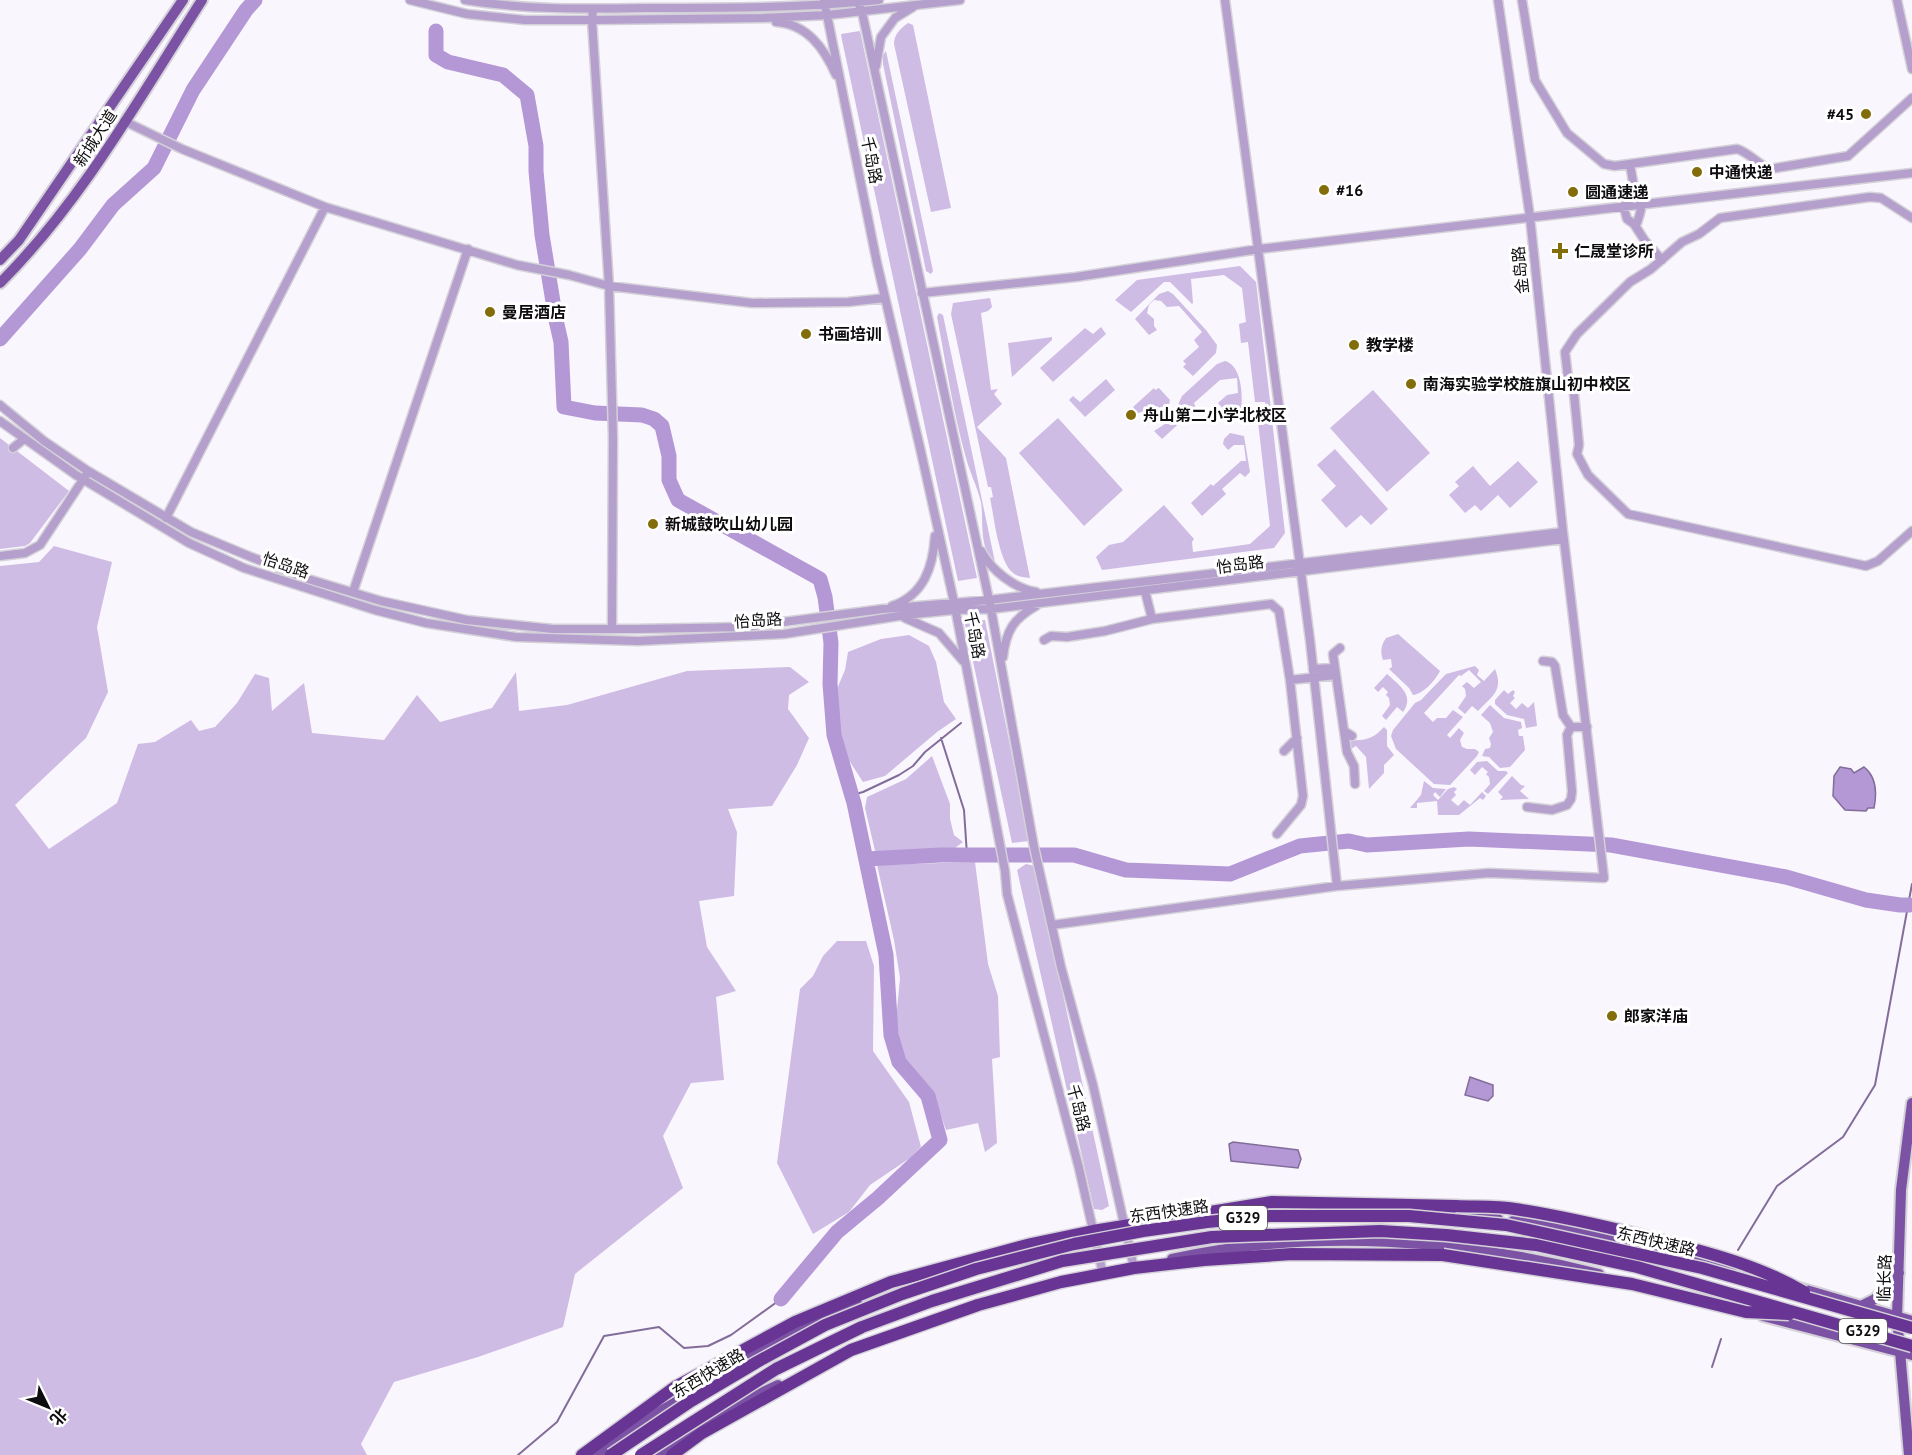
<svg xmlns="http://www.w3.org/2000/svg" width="1912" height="1455" font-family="'PT Sans','Noto Sans SC',sans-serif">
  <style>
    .green { fill: #cebce4 }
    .water { fill: #b497d5; stroke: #826d9a; stroke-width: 1.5 }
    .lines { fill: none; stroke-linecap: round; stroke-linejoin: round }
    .stream { stroke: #826d9a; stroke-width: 2 }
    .river { stroke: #b497d5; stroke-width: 15 }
    .minor-casing { stroke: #d4d1d8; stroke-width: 11 }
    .major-casing { stroke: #d4d1d8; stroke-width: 14 }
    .highway-casing { stroke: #d4d1d8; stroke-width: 15 }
    .minor { stroke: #b49fcd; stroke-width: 8 }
    .major { stroke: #7c53a4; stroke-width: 10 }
    .highway { stroke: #683595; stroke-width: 12 }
    .highway-bridge-casing { stroke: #d4d1d8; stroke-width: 15; stroke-linecap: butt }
    .highway-bridge { stroke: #683595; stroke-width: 12 }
    .poi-dot { fill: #826d0a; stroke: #fff; stroke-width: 2 }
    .labels { text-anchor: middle; stroke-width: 6; stroke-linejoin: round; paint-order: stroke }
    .shield { fill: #fff; stroke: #565557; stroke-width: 1.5 }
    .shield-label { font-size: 15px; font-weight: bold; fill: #0e0c0f }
    .poi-label { font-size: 16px; font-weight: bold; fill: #0e0c0f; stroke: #fff; text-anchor: start }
    .street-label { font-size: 16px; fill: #0e0c0f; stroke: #fff }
  </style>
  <rect width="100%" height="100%" fill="#faf6fe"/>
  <path class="green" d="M908,23L913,25L951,208L931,212L894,44C894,34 901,28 908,23Z
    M860,31L977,578L958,581L842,40L841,34Z
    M886,51L933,271L931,274L926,271L883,64V55Z
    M1240,266L1256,282L1271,409L1267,410L1265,402H1255L1248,342L1241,343L1239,324L1246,322L1242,288L1224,275L1191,279L1193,303L1192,304L1170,282H1164L1131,312L1115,300L1137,280Z
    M1168,291L1173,294L1206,330L1217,345L1216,353L1193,376L1183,367L1186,364L1183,361L1199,347L1194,340L1202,332L1179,306L1167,307L1161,301L1154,300L1149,305L1147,313L1154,319V326L1157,330L1149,335L1135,319L1159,294Z
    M990,298L992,307L988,311L981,313L991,390L998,389L994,394L1002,404L977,427L1006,458L1030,578C1023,577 1017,577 1012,572C998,559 994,516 990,498L993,497L991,487H988L951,314L953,303Z
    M939,313L943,315L995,562C978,549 984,519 981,502C977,486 970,473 966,458C953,412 946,364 937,317Z
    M1101,327L1106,334L1053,382L1040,368L1085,328L1093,334Z
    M1052,337V340L1012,377L1008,343Z
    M1225,361C1242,365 1243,397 1241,411L1231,418L1218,403L1227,395L1238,393L1237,378L1220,380L1194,403L1196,408L1162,439L1154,431L1171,420L1182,396L1217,364Z
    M1106,379L1115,390L1085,417L1069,400L1073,396L1080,402Z
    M1154,388L1155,390L1159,388L1170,400L1169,405L1138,413L1133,407Z
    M1373,390L1430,453L1387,492L1330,428Z
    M1058,418L1123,490L1084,526L1019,453Z
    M1272,420L1285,533L1274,548L1102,570L1096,557L1097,556L1109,545L1123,542L1164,505L1194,539L1192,542L1193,552L1250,544L1270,526L1258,422Z
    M1230,433L1244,436L1250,472L1245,477L1240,473L1222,489L1226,494L1202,516L1191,503L1211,484L1213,486L1241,461H1246L1244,445H1234L1228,450L1223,444L1224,439Z
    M0,438L69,491L30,543L25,546L0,549Z
    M1335,449L1388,509L1371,525L1361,515L1346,528L1321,500L1336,486L1317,465Z
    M1518,461L1538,482L1510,508L1498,495L1481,511L1475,505L1465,513L1449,495L1459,486L1455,482L1473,466L1490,486Z
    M54,546L112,562L97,627L108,692L86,738L15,805L49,849L117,803L138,744L155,742L191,720L199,731L215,727L237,703L255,674L269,678L272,711L304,683L312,733L384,740L417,695L440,722L492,708L516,672L519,711L567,705L687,671L790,667L809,682L789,695L788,709L809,738L797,765L772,806L728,809L737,832L734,896L699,901L707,947L736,991L716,997L724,1080L691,1083L663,1136L683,1188L575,1274L563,1327L478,1357L394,1382L361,1444L367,1455H0V566L39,562Z
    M964,620H985L1029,841L1012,843Z
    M1398,634L1440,671C1435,681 1423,694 1413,695L1409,688L1389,669L1392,667L1391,659L1383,660C1380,652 1381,645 1386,638Z
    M909,635L929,646L936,662L944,702L956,719L937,732L885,776L863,782L843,751L837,718V689L845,670L848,652L881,639Z
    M1475,666L1479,670L1477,675L1484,681L1495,669C1504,691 1492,696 1478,711L1472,706L1465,714L1458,708L1466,696L1465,689L1462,686L1467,682L1474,688L1481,682L1469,670L1461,676L1459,675L1424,713L1433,722L1437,718H1446L1453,710L1463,717L1447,735L1450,738L1459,728L1464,733L1460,740L1462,747L1467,749H1475L1479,752L1477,756L1450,785L1434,784L1396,749L1391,736L1393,730L1415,703L1421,700L1446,674Z
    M1387,674C1399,685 1415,695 1403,712L1397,707L1386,720L1382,716L1390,705L1389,698L1386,695L1388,692L1383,687L1378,692L1374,688Z
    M1504,690L1508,694L1513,690L1515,692L1513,696L1515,698L1510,703L1516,709L1522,703L1528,708L1534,702L1537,726L1526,728L1524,719L1507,715L1495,704V700Z
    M1490,705L1504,718L1521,722L1522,728L1518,730L1519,736H1523L1525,750L1510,767L1500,768L1489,757L1482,756L1485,749L1490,748L1491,744L1489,738L1493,732L1490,723L1481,715Z
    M1384,727L1387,730V746L1394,755L1384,765V773L1369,789L1366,757L1356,746L1351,749V740C1366,741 1374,738 1384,727Z
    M932,756L950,804V819L954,835L963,842L955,848L946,850L876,855L865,808L867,797L906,779Z
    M1487,761L1498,771H1506L1508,773L1488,794L1484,791L1490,784L1489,777L1486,774L1488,772L1482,767L1475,775L1470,770L1477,762Z
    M1512,776L1521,785L1525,786L1520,791L1529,799L1500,800L1503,797L1498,792Z
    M1424,781L1433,788L1446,789L1440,797L1435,792L1433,795L1438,800L1448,789L1454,787L1457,789L1454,792L1456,795L1451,800L1458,806L1464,800L1470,805L1482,792L1486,796L1483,800L1480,798L1459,815H1438L1437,801L1417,803V808H1410L1421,795Z
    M975,862L988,964L998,996L1000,1057L992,1059L997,1143L985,1152L978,1123L946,1130L934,1095L903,1061L896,1020L900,978L894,940L877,865Z
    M1026,864L1035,866L1109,1206L1102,1210L1094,1209L1017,870Z
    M837,941H866L874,966L873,1051L909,1102L921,1147L910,1158L870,1185L849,1212L813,1234L777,1163L800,989L813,976L823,956Z"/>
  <path class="water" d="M1840,767L1851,769L1854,773L1864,767C1877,777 1877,793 1874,808H1868L1866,811L1845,810L1833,796L1834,776Z
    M1470,1077L1493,1085V1096L1488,1101L1465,1095Z
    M1233,1142L1298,1150L1301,1159L1298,1168L1231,1161L1229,1144Z"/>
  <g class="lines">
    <path class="stream" d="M941,738L964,810L967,855
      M852,795L863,792L899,775L913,766L925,752L961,723
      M1738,1250L1777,1186L1843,1137L1875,1085L1912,884
      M1712,1367L1721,1339
      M518,1455L557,1422L604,1336L659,1327L684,1348L708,1346L731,1335L781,1299"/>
    <path class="river" d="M436,31V55L448,62L503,75L527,95L536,146V171L542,235L556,320L561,342L564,407L595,413L642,415L654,419L662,426L669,456V480L678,500L820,579L825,597L831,643L830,684L834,735L854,803L886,955L891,1035L899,1062L928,1096L940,1140L878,1198L837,1232L781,1299
      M0,339L80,249L113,205L154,168L193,90L246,10L255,0
      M866,859L941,855H1074L1126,870L1230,874L1300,846L1349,841L1367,845L1469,839L1611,845L1786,877L1866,900L1900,905H1909"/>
    <g class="minor-casing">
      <path id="minor" d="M410,0L467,14L525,20H592L763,18L828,15L960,0
        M465,0C525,10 586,9 647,8C724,8 802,8 879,0
        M824,0L877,263L921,452L954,602L1005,871L1007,894L1079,1168L1103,1274
        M857,0L862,12L991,609L1034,847L1061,967L1093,1085L1134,1268
        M1225,0L1310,640L1337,886
        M1522,0L1535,80L1567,133L1604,164L1615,166L1737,149C1750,153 1757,164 1770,169L1848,156L1912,98
        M1897,0L1912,69
        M593,9L592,20L609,286L613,437L612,629
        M776,22C807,24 824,48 836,75
        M876,66L881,37L895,18L913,7
        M124,121L182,149L325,207L517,265L569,275L609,286L752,303L848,302L885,298
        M1630,164L1634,188
        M1634,188C1647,195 1641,211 1637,223L1634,224L1627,219L1624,208L1630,191Z
        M1912,218L1881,198L1870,197L1720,218L1699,234L1682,242L1651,269L1630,282L1577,334L1565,352L1568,378L1573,384L1579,445L1577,454L1588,475L1628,514L1866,566L1878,561L1912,531
        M1634,224L1645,241L1662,260
        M922,293L1076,277L1259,249L1912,173
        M0,405L44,441L88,471L191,532L251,557L308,579L381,601L467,620L553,629H637L745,627L883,609L989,600L1563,532
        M0,421L76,475L189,543L244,568L375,610L426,623L516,637L638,641L784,634L905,615L954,610L991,609L1564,539
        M13,448L24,439
        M166,518L325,207
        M981,551C992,571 1014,588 1036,592
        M0,556L25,553L40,545L86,475
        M353,592L468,249
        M892,606C924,595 933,567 935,536
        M905,618L939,633L963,661
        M1152,619L1271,604L1279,611L1290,680L1336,675L1335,668L1313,669
        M1044,640L1051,636L1067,637L1105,631L1152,619L1145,591
        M1003,657C1006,631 1013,619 1036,606
        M1543,661L1552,662L1555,666L1563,715L1571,727
        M1335,668L1333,654L1340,648
        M1336,675L1344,731L1352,736
        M1344,731L1347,752L1354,766L1355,784
        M1284,751L1297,738
        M1527,807L1552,810L1567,805L1571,799L1572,791L1567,735L1571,727H1587
        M1277,834L1301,805L1303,796L1290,680
        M1052,925L1337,886L1489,873L1604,878L1563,532L1530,217L1498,0"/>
    </g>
    <g class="major-casing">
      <path id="major" d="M0,260L19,240L183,0
        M0,283C82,201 140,97 202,0
        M1430,1213L1463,1214L1498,1219
        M1513,1221C1599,1234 1684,1254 1767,1279
        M1172,1259C1311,1228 1462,1239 1599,1274
        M1796,1287L1912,1321
        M1861,1306L1875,1299L1899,1273
        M1763,1316L1912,1355
        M597,1455L628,1430L809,1324L858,1305
        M657,1455L727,1409L778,1385
        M1909,1455L1897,1317L1901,1190L1912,1103"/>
    </g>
    <g class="highway-casing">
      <path id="highway" d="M582,1455L675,1387L795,1322L891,1282L1031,1244L1093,1231L1272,1202L1456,1206
        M672,1455L702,1433L851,1350L978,1305L1061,1282L1134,1268L1204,1260L1292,1254L1443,1255"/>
    </g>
    <use href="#minor" class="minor"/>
    <use href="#major" class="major"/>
    <use href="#highway" class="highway"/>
    <g class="highway-bridge-casing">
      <path id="highway-bridge" d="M1456,1206C1475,1207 1496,1206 1515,1209C1566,1217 1617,1229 1667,1242C1713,1254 1762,1267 1804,1292
        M1443,1255L1632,1284L1746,1312L1789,1314
        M611,1455L691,1401L757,1362L825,1325L902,1294L976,1269L1074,1244L1143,1231L1207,1222L1270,1216H1409L1506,1225L1702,1268L1912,1328
        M641,1455L776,1369L862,1327L932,1301L1062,1261L1212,1237L1380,1231L1446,1235L1536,1245L1637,1267L1912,1346"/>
    </g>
    <use href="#highway-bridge" class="highway-bridge"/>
  </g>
  <g class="poi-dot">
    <circle cx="1866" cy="114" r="6"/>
    <circle cx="1697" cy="172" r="6"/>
    <circle cx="1324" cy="190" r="6"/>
    <circle cx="1573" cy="192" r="6"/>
    <path d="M1557 242h6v6h6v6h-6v6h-6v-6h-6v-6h6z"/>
    <circle cx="490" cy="312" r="6"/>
    <circle cx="806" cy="334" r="6"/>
    <circle cx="1354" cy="345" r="6"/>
    <circle cx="1411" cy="384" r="6"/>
    <circle cx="1131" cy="415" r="6"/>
    <circle cx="653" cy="524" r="6"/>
    <circle cx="1612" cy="1016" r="6"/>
  </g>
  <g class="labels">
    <g class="shield">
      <rect x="1219" y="1206" width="48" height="24" rx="4.5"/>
      <rect x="1839" y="1319" width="48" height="24" rx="4.5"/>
    </g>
    <g class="shield-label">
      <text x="1243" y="1223">G329</text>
      <text x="1863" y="1336">G329</text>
    </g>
    <g class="poi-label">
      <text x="1854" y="120" text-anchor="end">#45</text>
      <text x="1709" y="178">中通快递</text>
      <text x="1336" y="196">#16</text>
      <text x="1585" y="198">圆通速递</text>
      <text x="1574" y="257">仁晟堂诊所</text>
      <text x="502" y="318">曼居酒店</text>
      <text x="818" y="340">书画培训</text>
      <text x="1366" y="351">教学楼</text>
      <text x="1423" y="390">南海实验学校旌旗山初中校区</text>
      <text x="1143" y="421">舟山第二小学北校区</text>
      <text x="665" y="530">新城鼓吹山幼儿园</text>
      <text x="1624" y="1022">郎家洋庙</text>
    </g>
    <g class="street-label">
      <text transform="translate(95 138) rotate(-57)" y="6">新城大道</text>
      <text transform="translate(872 160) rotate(79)" y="6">千岛路</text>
      <text transform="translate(1520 270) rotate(-96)" y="6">金岛路</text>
      <text transform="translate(1240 564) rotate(-7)" y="6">怡岛路</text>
      <text transform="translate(286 565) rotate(18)" y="6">怡岛路</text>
      <text transform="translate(758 620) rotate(-4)" y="6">怡岛路</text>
      <text transform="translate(975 635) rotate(79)" y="6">千岛路</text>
      <text transform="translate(1079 1108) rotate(75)" y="6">千岛路</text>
      <text transform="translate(1169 1211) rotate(-8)" y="6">东西快速路</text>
      <text transform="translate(1656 1241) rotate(13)" y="6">东西快速路</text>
      <text transform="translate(1884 1278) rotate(-88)" y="6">临长路</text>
      <text transform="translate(708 1373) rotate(-31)" y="6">东西快速路</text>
    </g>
  </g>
  <g transform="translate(48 1407) rotate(133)" stroke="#ffffff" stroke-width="4.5" paint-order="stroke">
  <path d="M0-4.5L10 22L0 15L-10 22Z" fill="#0e0c0f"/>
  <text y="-9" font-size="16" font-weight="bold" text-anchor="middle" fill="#0e0c0f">北</text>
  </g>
</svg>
